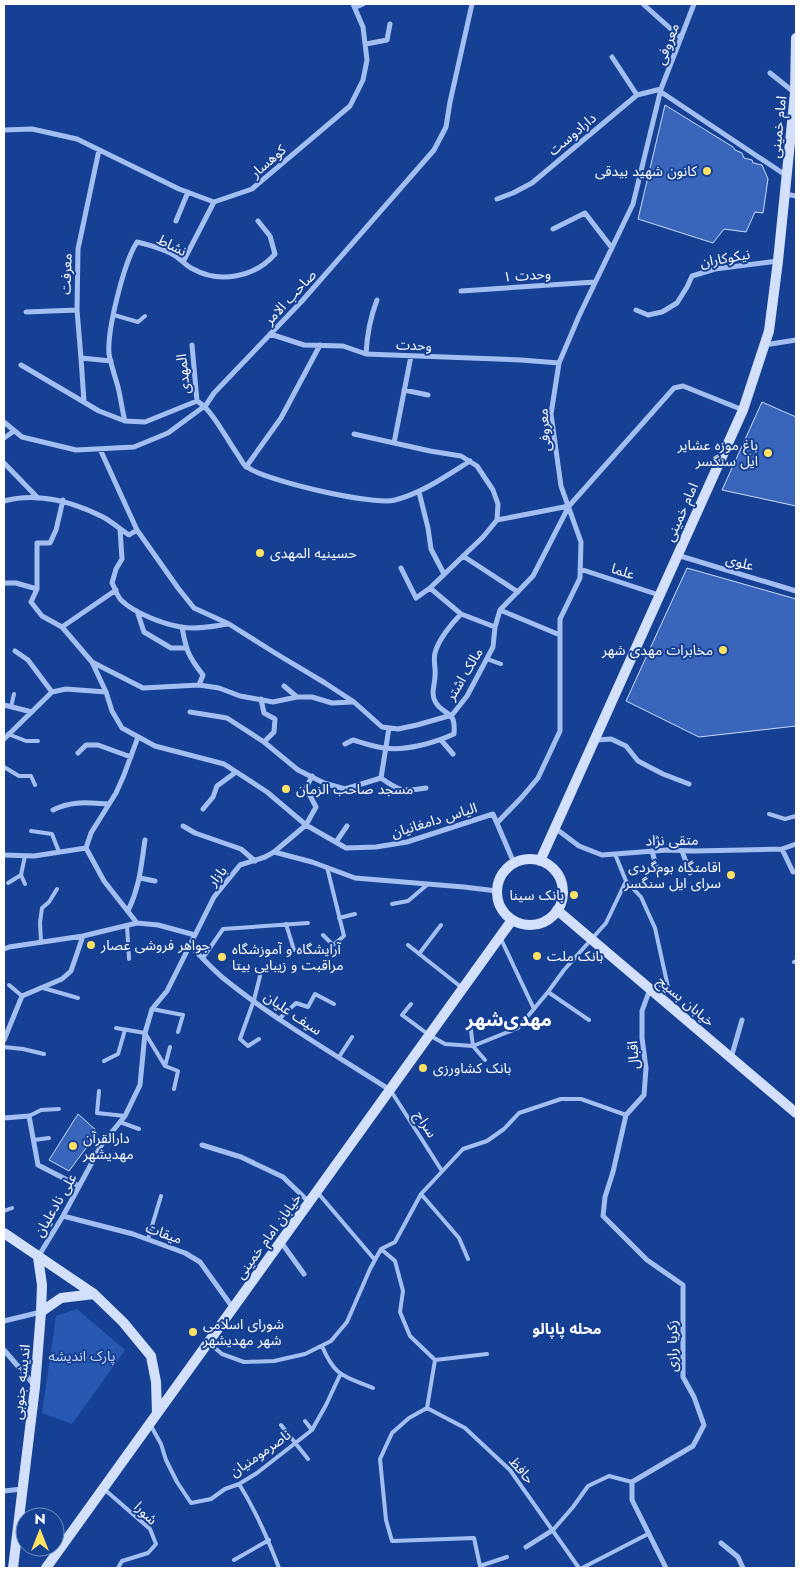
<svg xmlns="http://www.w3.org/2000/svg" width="800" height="1572" font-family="Jost,'Noto Sans Arabic',sans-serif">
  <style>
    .green { fill: #2758b2 }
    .building { fill: #3966ba; stroke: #cadcfc }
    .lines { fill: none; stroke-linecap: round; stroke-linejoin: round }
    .lane { stroke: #a3bff1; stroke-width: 4 }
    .street { stroke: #a3bff1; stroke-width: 5 }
    .secondary { stroke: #d2e0fc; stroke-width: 10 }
    .poi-dot { fill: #ffe163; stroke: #154093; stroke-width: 2 }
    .labels { text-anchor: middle; stroke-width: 4; stroke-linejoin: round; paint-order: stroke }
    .street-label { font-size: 14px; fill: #fff; stroke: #154093 }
    .poi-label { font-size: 14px; fill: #fff; stroke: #154093; text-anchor: start }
    .park-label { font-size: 14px; fill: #cadcfc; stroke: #154093 }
    .neighbourhood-label { font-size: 15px; font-weight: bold; fill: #fff; stroke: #154093 }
    .district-label { font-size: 19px; font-weight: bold; fill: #fff; stroke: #154093 }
  </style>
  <rect width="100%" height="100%" fill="#154093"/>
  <path class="green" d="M77,1309L125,1350L72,1424L42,1413L56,1316Z"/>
  <path class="building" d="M665,105L733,147L735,150L742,153L744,158L752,160L753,163L762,165L768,179L763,213L755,212L746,232L724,229L713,243L638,219Z
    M762,402L796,417V506L722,490Z
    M687,568L796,599V726L699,737L626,701Z
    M78,1114L98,1132L69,1171L49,1160Z"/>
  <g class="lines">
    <path class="lane" d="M114,315L138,322L145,316
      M487,659L501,664
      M11,707L14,694
      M8,734L26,741H38
      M4,767L19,776H31L35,785
      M769,814L785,819L796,816
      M31,831L52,834L59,852
      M615,854L626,881L641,897L655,928L668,987L661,998
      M21,875L25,884
      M8,883L21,875L25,856
      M392,904L408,901L428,884
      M339,918L355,914
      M286,924L294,950
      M127,925L129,959
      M323,935L333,945L344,936L327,867
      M501,939L534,1009
      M41,942L40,922L42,908L49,902L57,889
      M408,945L461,987
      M419,954L441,925
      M203,958L223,929L308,923
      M794,962L796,961
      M9,985L22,996
      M43,988L78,998
      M548,992L589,1020
      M411,1004L402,1015L429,1035L445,1044L473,1046L518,1028L548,992L564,970L606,923L626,881
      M152,1009L183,1015L178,1032
      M280,1018L296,1003L308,1007L315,994L334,1004
      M470,1023L473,1046L485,1060
      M116,1028L145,1033L165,1066L178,1071L174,1089
      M259,1039L248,1046L240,1039L254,1000L261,972
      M4,1047L23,1049L44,1054
      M339,1057L352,1037
      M104,1061L118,1054L125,1030
      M165,1066L170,1047
      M99,1091L97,1113L125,1116
      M391,1091L442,1171
      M29,1116L41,1110L59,1109
      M120,1122L139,1129
      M34,1140L49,1138
      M318,1193L375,1260
      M421,1194L459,1238L468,1259
      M4,1211L12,1208
      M148,1239L161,1196
      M381,1249L395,1261L403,1291L400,1312L410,1336L435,1360L487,1354
      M209,1343L222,1354L244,1362L274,1361L305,1354L331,1341L347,1322L370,1269L381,1249L395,1242L421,1194L463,1149L487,1141L504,1129L519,1113L561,1099H581L626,1115
      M322,1346C335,1377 344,1376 373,1388
      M435,1360L427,1408L409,1418L392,1433L380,1459L386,1520L392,1541L474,1538L480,1566L507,1557
      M427,1408L465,1428L510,1470L579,1568
      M305,1421L312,1430
      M281,1425L308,1459
      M151,1426L161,1444L166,1460L177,1482L191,1503L211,1499L225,1489L239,1484L257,1473L312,1430L326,1405L340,1375
      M239,1484C256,1511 268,1539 279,1568
      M104,1489L150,1529L156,1544L148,1553L122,1561L118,1568
      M553,1530L573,1507L588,1486L609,1476L632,1482
      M234,1560L269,1540
      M582,1568L648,1534"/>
    <path class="street" d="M643,4L681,38
      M356,7L363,4
      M366,44L387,40L390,24
      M612,57L637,95
      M770,73L795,93
      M661,92L787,176
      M4,130L32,129L77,139L179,189L214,202L252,189L350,106L363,80L367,60L363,27L353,4
      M785,194L796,196
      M497,199L513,193L532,183L637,95L661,89
      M176,221L188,192
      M553,229L585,213L612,248
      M183,262L214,202
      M461,291L595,282
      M636,310L648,315L662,312L677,303L687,287L692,276L715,269L778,261
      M26,312L77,310
      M270,334L304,345L343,346L366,354L521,360L559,363
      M192,345L197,401
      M764,345L796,340
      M366,354C367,335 370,318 377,300
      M81,358L111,361
      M21,365L99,411L125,421L145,422L197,401C212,409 227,440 238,455C241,459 243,465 247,467C266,481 374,506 395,500C422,493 446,476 470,461
      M404,390L428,395
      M84,402L81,358L77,310L78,249L99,150
      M125,421C122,410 121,399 118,387C115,376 111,365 109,354C107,330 124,262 137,242C150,245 162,248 174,255C181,259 186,266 193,269C220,284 255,277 275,254L270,236L258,221
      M4,422L22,437L76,450L134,447L168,433L206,405L214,393L302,301L434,150L446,127L450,102L472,4
      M354,434L430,451L461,456L477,466L493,490L498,504L497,520L483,537L430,588L416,598L401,568
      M4,438L14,431
      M394,443L411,356
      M4,463L38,498
      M246,467L281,418L320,345
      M419,492L428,528L431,549L444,574
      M63,500L56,530L50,543H37V589L31,602L42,616L62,627L92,662L106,692L112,711L122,728L155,746L224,764L267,792L306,825L346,848L376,847L407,842L493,814L514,863
      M4,501C37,492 73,502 103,517C112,522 120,529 129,535L137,530L100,449
      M497,520L569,506
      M120,529L122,559L116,569L112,583C115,588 117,596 121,600C134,613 163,624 181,627C197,630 213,626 228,624
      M137,530L178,588L194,608L229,624L275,653L325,683L354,702L382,727L398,729L417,725L452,715L467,696L493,647L495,627L500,610L533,576L569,506L674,388L683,386L743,410
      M677,555L796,591
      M463,556L518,592
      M580,569L659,595
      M4,583H16L37,589
      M430,588L461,614L495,627
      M500,610L560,635
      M137,611L144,632L171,648H185
      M62,627L116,590
      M182,627C186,650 188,656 203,675L199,685
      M15,651L28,660L52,692
      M92,662L143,688L199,685L219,688L240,696L273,702L297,697H312L332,703L353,702
      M284,686L297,697
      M261,699L264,713L275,719L274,732L264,742
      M4,705L32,712
      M190,712L227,718L264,742L298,770L324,783L345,789L381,778C399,791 403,792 426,788
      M4,739L52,692L66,689L106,692
      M441,740L453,754
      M596,740L611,739L626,746L638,761L663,774L689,784
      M345,744L353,740C363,743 374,747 384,748C406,751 434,743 454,734C456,709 445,717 436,703C430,694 435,685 435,676C436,669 433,660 435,653C438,640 452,623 461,614
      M78,753L86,745H98L131,757
      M381,778L389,728
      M203,809L213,797L217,786L236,772
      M53,810C73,800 88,803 109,804
      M497,823L522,797L538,778L560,731V619L580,578L581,542L561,486L551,414L559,363L579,316L633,204L661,89L694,4
      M183,826L195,833L241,849L255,861
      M555,828L579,846L602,855L667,850L695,851L782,849L796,844
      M336,842L347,826
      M782,849L793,872
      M652,851L657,869
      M682,851L690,873
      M274,852L306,825L316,807L306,788L312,776
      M4,855L34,856L86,848
      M140,878L155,881
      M128,911C140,886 141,866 145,840
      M137,923L104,881L86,848L91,833L116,793L124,775L138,737
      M190,946C201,956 211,968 223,978C275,1020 334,1054 390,1090
      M4,949L9,947L83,936L137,923L158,925L195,935
      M650,989L642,1011V1038L646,1068L644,1095L626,1115L613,1172L605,1197L603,1216L647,1260L683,1285V1377L694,1397L704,1425L693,1446L632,1482V1500L666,1568
      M4,1040L22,996L62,979L71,971L83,936
      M731,1058L742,1020
      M4,1118L29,1116L38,1165L79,1186
      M202,1145L241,1157L283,1177L309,1202
      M63,1216L133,1234L185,1253L200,1262L233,1308
      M281,1242L304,1274
      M38,1257L63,1216L102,1144L125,1116L140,1085L145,1033L152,1009L167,991L214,897L240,865L265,857L274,852L312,862L355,878L464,887L497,891
      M4,1321L41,1312
      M4,1350L35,1386
      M4,1491L22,1489
      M721,1543L738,1557L743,1568
      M526,1547L553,1530"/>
    <path class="secondary" d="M497 892a33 33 0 1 1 66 0a33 33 0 1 1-66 0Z
      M540,861L743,410L769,331L778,261L795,93L796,38
      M557,910L796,1113
      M4,1233L94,1294L123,1322L151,1356L156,1382L157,1413
      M41,1312L61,1298L94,1294
      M13,1568L35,1387L41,1312L42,1285L38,1257
      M46,1568L512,920"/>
  </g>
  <g class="poi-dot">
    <circle cx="707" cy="171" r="5"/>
    <circle cx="768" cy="453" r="5"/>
    <circle cx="260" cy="553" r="5"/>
    <circle cx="723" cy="650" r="5"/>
    <circle cx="286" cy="789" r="5"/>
    <circle cx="731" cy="875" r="5"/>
    <circle cx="574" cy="895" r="5"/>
    <circle cx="91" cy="945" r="5"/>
    <circle cx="537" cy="956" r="5"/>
    <circle cx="222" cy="957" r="5"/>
    <circle cx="423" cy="1068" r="5"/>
    <circle cx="73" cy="1146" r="5"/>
    <circle cx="193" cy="1332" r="5"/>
  </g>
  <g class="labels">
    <g class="street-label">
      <text transform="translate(667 44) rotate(-69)" y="5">معروفی</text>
      <text transform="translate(778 127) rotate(-84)" y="5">امام خمینی</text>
      <text transform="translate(572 134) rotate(-40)" y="5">دارادوست</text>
      <text transform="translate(268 161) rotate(-41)" y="5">کوهسار</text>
      <text transform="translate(172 245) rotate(27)" y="5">نشاط</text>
      <text transform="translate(725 258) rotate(-10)" y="5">نیکوکاران</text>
      <text transform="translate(66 274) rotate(-88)" y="5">معرفت</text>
      <text transform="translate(527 275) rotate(-4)" y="5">وحدت ۱</text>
      <text transform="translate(290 297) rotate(-47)" y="5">صاحب الامر</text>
      <text transform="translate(414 345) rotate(2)" y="5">وحدت</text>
      <text transform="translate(183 374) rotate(-96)" y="5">المهدی</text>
      <text transform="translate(544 430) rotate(-94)" y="5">معروفی</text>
      <text transform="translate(681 512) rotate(-66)" y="5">امام خمینی</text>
      <text transform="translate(740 562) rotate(16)" y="5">علوی</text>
      <text transform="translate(623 571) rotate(18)" y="5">علما</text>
      <text transform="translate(464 674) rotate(-59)" y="5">مالک اشتر</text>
      <text transform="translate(434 820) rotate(-17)" y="5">الیاس دامغانیان</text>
      <text transform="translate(672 840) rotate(-1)" y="5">متقی نژاد</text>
      <text transform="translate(217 876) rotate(-51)" y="5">بازار</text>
      <text transform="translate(686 1001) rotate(40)" y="5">خیابان بسیج</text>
      <text transform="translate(293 1013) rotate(34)" y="5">سیف علیان</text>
      <text transform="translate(633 1055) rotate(-94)" y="5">اقبال</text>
      <text transform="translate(426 1124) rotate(57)" y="5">سراج</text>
      <text transform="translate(55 1205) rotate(-60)" y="5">علی نادعلیان</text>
      <text transform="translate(164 1233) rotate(20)" y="5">میقات</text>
      <text transform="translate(268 1236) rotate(-54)" y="5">خیابان امام خمینی</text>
      <text transform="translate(672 1346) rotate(-90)" y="5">زکریا رازی</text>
      <text transform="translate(21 1382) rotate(-84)" y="5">اندیشه جنوبی</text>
      <text transform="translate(260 1453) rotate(-35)" y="5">ناصرمومنیان</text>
      <text transform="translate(522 1470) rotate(50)" y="5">حافظ</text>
      <text transform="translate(146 1513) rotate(45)" y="5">شورا</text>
    </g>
    <g class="poi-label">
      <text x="697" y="176" text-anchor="end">کانون شهید بیدقی</text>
      <text x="758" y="450" text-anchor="end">باغ موزه عشایر<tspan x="758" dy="16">ایل سنگسر</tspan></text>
      <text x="270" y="558">حسینیه المهدی</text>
      <text x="713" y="655" text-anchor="end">مخابرات مهدی شهر</text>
      <text x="296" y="794">مسجد صاحب الزمان</text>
      <text x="721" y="872" text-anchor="end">اقامتگاه بوم‌گردی<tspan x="721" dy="16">سرای ایل سنگسر</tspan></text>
      <text x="564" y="900" text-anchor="end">بانک سینا</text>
      <text x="101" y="950">جواهر فروشی عصار</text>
      <text x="232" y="954">آرایشگاه و آموزشگاه<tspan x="232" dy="16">مراقبت و زیبایی بیتا</tspan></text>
      <text x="547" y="961">بانک ملت</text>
      <text x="433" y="1073">بانک کشاورزی</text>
      <text x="83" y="1143">دارالقرآن<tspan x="83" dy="16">مهدیشهر</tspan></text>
      <text x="203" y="1329">شورای اسلامی<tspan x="203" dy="16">شهر مهدیشهر</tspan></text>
    </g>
    <g class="park-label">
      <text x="82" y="1361">پارک اندیشه</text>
    </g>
    <g class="neighbourhood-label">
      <text x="567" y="1334">محله پاپالو</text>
    </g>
    <g class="district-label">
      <text x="509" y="1026">مهدی‌شهر</text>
    </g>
  </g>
  <rect width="800" height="1572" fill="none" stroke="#ffffff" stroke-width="10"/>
  <g transform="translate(40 1532)"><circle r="24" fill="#154093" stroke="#738cbe"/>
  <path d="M0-4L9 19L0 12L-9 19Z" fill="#ffe163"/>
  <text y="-8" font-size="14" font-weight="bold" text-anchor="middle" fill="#ffffff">N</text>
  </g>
</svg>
